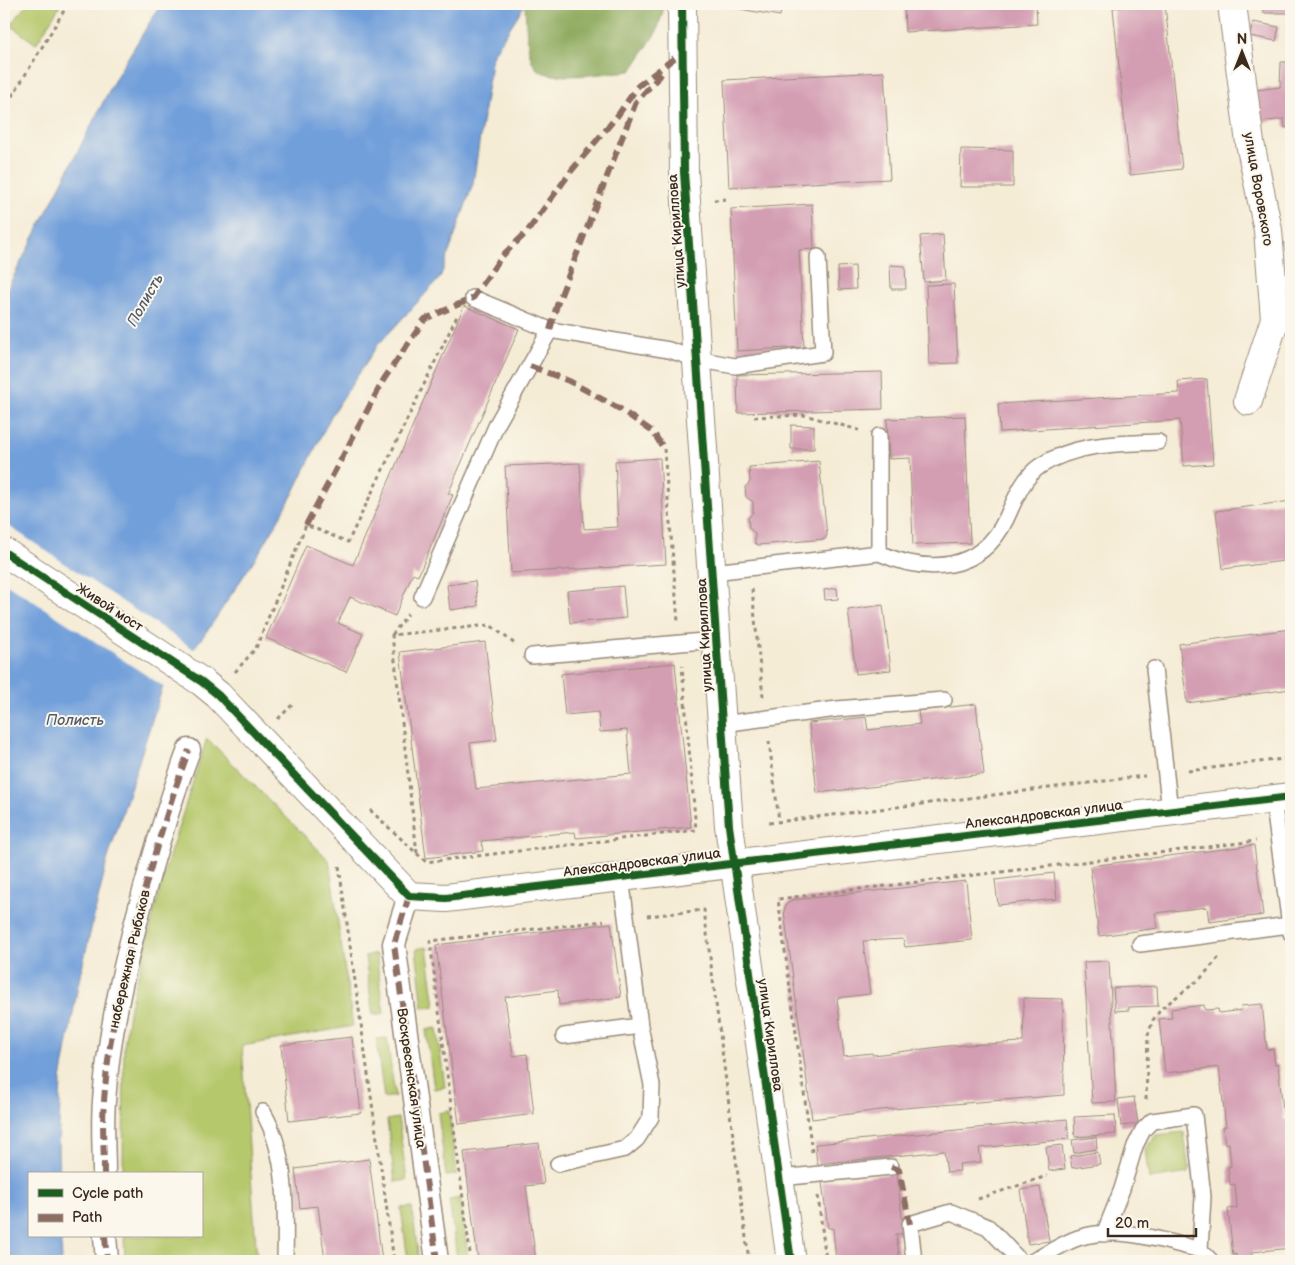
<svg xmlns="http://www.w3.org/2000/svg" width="1295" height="1265" font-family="'Balsamiq Sans',sans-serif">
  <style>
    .green { fill: #b6c86c; stroke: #787945 }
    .forest { fill: #90ac60; stroke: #666b3f }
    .water { fill: #719fda; stroke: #56647c }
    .pier { fill: #f5ecd6 }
    .building { fill: #d39db2 }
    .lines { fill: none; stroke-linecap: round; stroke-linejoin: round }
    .service-casing { stroke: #988b7a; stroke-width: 18 }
    .pedestrian-casing { stroke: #988b7a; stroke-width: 25 }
    .minor-casing { stroke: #988b7a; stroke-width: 30 }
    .tertiary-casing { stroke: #988b7a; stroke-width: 30 }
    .path { stroke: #988b7a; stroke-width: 3; stroke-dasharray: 4 4; stroke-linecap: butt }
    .service { stroke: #fff; stroke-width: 15 }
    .pedestrian { stroke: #fff; stroke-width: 22 }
    .minor { stroke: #fff; stroke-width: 28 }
    .tertiary { stroke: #fff; stroke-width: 28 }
    .quiet { stroke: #8d6e63; stroke-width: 6; stroke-dasharray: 12 6; stroke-linecap: butt }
    .cycleway-casing { stroke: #fbf7ec; stroke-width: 11 }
    .cycleway { stroke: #1b5e20; stroke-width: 8 }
    .labels { text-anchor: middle; stroke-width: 4; stroke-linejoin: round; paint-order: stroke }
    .street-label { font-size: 14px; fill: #3b2a1e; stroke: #fbf7ec }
    .water-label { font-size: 15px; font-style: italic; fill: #515969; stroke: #fbf7ec }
  </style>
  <rect width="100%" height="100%" fill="#fbf7ec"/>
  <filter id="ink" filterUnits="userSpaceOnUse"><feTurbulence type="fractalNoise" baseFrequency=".02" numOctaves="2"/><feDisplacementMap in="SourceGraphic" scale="10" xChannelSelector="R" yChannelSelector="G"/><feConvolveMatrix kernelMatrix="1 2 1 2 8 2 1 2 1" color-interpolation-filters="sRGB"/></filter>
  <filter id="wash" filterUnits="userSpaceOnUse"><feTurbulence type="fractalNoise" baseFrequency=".0096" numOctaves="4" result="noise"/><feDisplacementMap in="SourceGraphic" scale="20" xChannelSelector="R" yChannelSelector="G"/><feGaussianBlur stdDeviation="1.12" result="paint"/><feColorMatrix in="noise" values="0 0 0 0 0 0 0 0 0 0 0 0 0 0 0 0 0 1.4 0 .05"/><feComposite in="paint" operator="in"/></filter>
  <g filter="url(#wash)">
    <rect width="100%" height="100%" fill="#f5ecd6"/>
    <path class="green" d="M27,4H61L36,44L10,25Z
      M207,738L329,860L353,1026L242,1046L257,1261H125L124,1236H201V1174H123L124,1046L130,1006L167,863Z
      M427,947L435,1006L423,1008L416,949Z
      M376,954L384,1013L373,1015L365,956Z
      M437,1028L445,1087L434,1089L426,1030Z
      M387,1038L395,1096L384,1098L376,1039Z
      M449,1111L457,1174L446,1176L438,1113Z
      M398,1118L407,1180L395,1182L387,1120Z
      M1184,1132L1189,1173L1149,1179L1145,1149L1156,1135Z
      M460,1198L468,1257L457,1258L449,1200Z
      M412,1207L419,1261H408L401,1208Z"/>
    <path class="forest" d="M525,4H665L657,31L631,71C613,72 548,83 536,68C526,56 526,20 525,4Z"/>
    <path class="water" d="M161,4H525L492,56L473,184L440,278L377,346L331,416L293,494L264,545L208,630L162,689L107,861L78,985L61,1080L58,1148L59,1174H29V1236H61L62,1261H4V295L116,77Z"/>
    <path class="pier" d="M4,523L195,650L166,688L4,582Z"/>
    <g id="blocks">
      <path class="building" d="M729,4H782L780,16L728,7Z
        M904,4H1036L1037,24L905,32Z
        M1148,4H1165L1182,169L1130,175L1113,8Z
        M1263,4H1289V13H1263Z
        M1253,22L1279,27L1276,41L1250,36Z
        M1281,62H1291V127L1285,128L1284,119L1261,122L1256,90L1280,87Z
        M884,72L890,179L729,187L724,80Z
        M961,149L1013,150V187H960Z
        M812,204L814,249L799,250L804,347L737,351L731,209Z
        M943,234L946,280L924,282L920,236Z
        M890,265L905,266L906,289H891Z
        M855,266L856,289L839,290L838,267Z
        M954,284L958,363L929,364L926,285Z
        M464,306L519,329L448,494L453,495L418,576L413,573L395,616L350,597L338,623L363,634L346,672L266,638L306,545L353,565Z
        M882,372L883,409L738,413L737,375Z
        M1207,379L1213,464L1184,466L1180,420L1000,432L998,404L1179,393L1178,381Z
        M965,416L970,543L913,545L910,458L889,459L887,419Z
        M791,425L814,426V449H791Z
        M660,458L666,564L511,573L505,466L580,463L584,529L618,527L615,461Z
        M819,461L827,535L825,539L758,545L755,543V533L749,528L748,518L753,512V502L746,497L745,487L750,482L749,467Z
        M1291,501V560L1223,569L1216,511Z
        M475,581L478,606L450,610L447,585Z
        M623,586L626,618L570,623L567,591Z
        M837,588L838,599L825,600L824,590Z
        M883,605L891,670L856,674L848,610Z
        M1291,629V689L1187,703L1179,644Z
        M485,642L497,740L470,743L476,789L631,774L627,730L600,732L598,712L565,715L561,674L675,663L691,827L576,838L575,832L481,841L483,851L426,858L400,652Z
        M976,704L984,774L817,793L809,723L866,717L868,730L920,724L918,711Z
        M1254,845L1263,915L1209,922L1207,907L1155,913L1158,928L1099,936L1090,866Z
        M1054,873L1057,899L998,905L995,880Z
        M966,881L972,940L905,947L903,939L863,941L870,994L837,998L844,1056L872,1053L873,1055L948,1046L1023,1042L1024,998L1063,999L1064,1095L880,1110L812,1119L784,911L786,905L792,900Z
        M611,923L621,997L559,1005L558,990L505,997L513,1056L527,1054L534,1114L459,1124L436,945Z
        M1109,961L1116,1102L1092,1103L1084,962Z
        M1157,986L1158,1006L1129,1007V1010L1115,1011L1113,988Z
        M1262,1004L1267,1050L1273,1049L1275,1064H1278L1284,1120L1289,1119L1291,1137V1210L1289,1213L1291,1248L1252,1252V1258L1236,1259V1254L1233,1255L1228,1209L1237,1208L1235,1184L1230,1185L1228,1167L1231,1166L1229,1143L1225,1144L1223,1127H1226L1219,1067L1165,1073L1159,1019L1172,1018L1171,1009L1204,1005L1205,1010L1218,1009L1219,1013L1242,1010L1241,1006Z
        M352,1037L361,1113L289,1121L281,1045Z
        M1134,1097L1138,1124L1121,1126L1118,1099Z
        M1115,1115L1116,1134L1075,1137L1074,1117Z
        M1067,1119L1069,1139L979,1148L981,1162L959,1164L960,1171L947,1172L944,1151L817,1164L815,1144H817Z
        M1096,1137L1097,1149L1074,1153L1072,1140Z
        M539,1143L544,1184L526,1186L536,1261H478L464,1152Z
        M1062,1145L1065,1169L1049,1171L1046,1147Z
        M1098,1152L1100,1164L1072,1168L1070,1156Z
        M369,1159L382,1261H325L318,1206L300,1208L295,1169Z
        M897,1173L904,1234H896L900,1261H836L833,1228H828L822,1182Z
        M1040,1187L1049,1241L1028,1244L1020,1190Z"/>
    </g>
  </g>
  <g filter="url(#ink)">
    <use href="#blocks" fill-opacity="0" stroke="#988b7a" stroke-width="1"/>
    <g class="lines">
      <g class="service-casing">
        <path id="service" d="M473,298L550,330L669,350L696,359L735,366L823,353L818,257
          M879,553C927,574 980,573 1006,519C1014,502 1023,477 1040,466C1076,443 1117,444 1158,442
          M713,572L879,553V436
          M422,597L497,424L550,330
          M532,656L715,640
          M1154,669L1170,811
          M722,724L837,709L944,700
          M1273,799L1291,933
          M1140,944L1290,925
          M564,1036L640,1026
          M263,1112C288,1154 286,1213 285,1261
          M558,1164L625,1149L637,1139L651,1117L652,1085L640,1026L621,877
          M780,1178L891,1167
          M1104,1234L1122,1189L1135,1146L1143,1130L1152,1121L1194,1115L1203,1197L1200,1250L1211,1261
          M914,1261L910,1224L951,1212L988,1227L1020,1261
          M1033,1261C1047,1254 1063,1243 1078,1238C1118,1225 1161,1240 1200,1250"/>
      </g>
      <g class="pedestrian-casing">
        <path id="pedestrian" d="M409,896L394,944L437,1261
          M104,1174C104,1150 102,1125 104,1101C109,1029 126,958 145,888C158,842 172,795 189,750
          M105,1236L107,1261"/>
      </g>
      <g class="minor-casing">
        <path id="minor" d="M682,4L684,172L729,826L791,1261
          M1232,4L1250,143L1268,230L1275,319L1248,401"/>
      </g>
      <g class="tertiary-casing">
        <path id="tertiary" d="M4,552L202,682L218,695L409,896L446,898L1291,797"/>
      </g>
      <path class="path" d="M4,110L68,4
        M714,200L727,199
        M754,417L804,415L859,430
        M664,449L678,622
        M752,589L763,697
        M392,635L408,614
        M235,672L256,648L306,525L348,542L458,314
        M278,719L292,705
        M769,741L779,821
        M1188,771L1291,758
        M370,810L426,862L696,830L682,666
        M769,823L1145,776
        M417,853L392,635L490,625L515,644
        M339,866L394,1261
        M647,916L704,910L749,1261
        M1146,1100L1148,1035L1153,1020L1162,1008L1201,978L1220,956
        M812,1152L778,899L1256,841
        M818,1196L826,1261
        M978,1199L1047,1176
        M471,1261L430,941L604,921"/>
      <use href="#service" class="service"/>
      <use href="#pedestrian" class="pedestrian"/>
      <use href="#minor" class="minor"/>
      <use href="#tertiary" class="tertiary"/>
      <path class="quiet" d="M550,330L557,305L636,102L664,71
        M530,366L569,381L620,409L653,432L664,449
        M306,525L384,379L425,319L473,298L502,256L527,232L572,170L618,115L638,86L681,53
        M409,896L394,944L437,1261
        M891,1167L899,1170L910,1224
        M104,1174C104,1150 102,1125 104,1101C109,1029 126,958 145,888C158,842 172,795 189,750
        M105,1236L107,1261"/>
      <g class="cycleway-casing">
        <path id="cycleway" d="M682,4L684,172L729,826L791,1261
          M4,552L202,682L218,695L409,896L446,898L1291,797"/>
      </g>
      <use href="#cycleway" class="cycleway"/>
    </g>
  </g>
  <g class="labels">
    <g class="street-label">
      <text transform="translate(1259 189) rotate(80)" y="5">улица Воровского</text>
      <text transform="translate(676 231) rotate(-94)" y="5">улица Кириллова</text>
      <text transform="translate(110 607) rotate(33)" y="5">Живой мост</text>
      <text transform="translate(704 635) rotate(-93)" y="5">улица Кириллова</text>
      <text transform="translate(1044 814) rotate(-7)" y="5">Александровская улица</text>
      <text transform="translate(642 862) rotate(-7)" y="5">Александровская улица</text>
      <text transform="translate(129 959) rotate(-77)" y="5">набережная Рыбаков</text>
      <text transform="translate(771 1035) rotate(82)" y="5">улица Кириллова</text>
      <text transform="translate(412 1078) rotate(82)" y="5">Воскресенская улица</text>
    </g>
    <g class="water-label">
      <text transform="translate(145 300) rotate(-60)" y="5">Полисть</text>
      <text x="75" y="725">Полисть</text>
    </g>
  </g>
  <rect width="1295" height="1265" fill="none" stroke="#fbf7ec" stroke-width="20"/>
  <rect x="28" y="1172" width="175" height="65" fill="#fbf7ec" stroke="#aea59a"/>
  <rect x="38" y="1189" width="25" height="8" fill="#1b5e20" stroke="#aea59a"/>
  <text x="72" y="1198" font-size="15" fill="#3b2a1e">Cycle path</text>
  <rect x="38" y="1214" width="25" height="8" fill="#8d6e63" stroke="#aea59a"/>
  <text x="72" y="1222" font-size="15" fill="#3b2a1e">Path</text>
  <g transform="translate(1242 52)" stroke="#fbf7ec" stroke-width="4" paint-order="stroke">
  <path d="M0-4L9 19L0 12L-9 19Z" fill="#3b2a1e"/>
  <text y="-8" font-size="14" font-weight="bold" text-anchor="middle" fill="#3b2a1e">N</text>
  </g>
  <path d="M1108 1228v8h88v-8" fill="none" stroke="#3b2a1e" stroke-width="2.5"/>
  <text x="1115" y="1228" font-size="15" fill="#3b2a1e" stroke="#fbf7ec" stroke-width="4" paint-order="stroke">20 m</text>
</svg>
